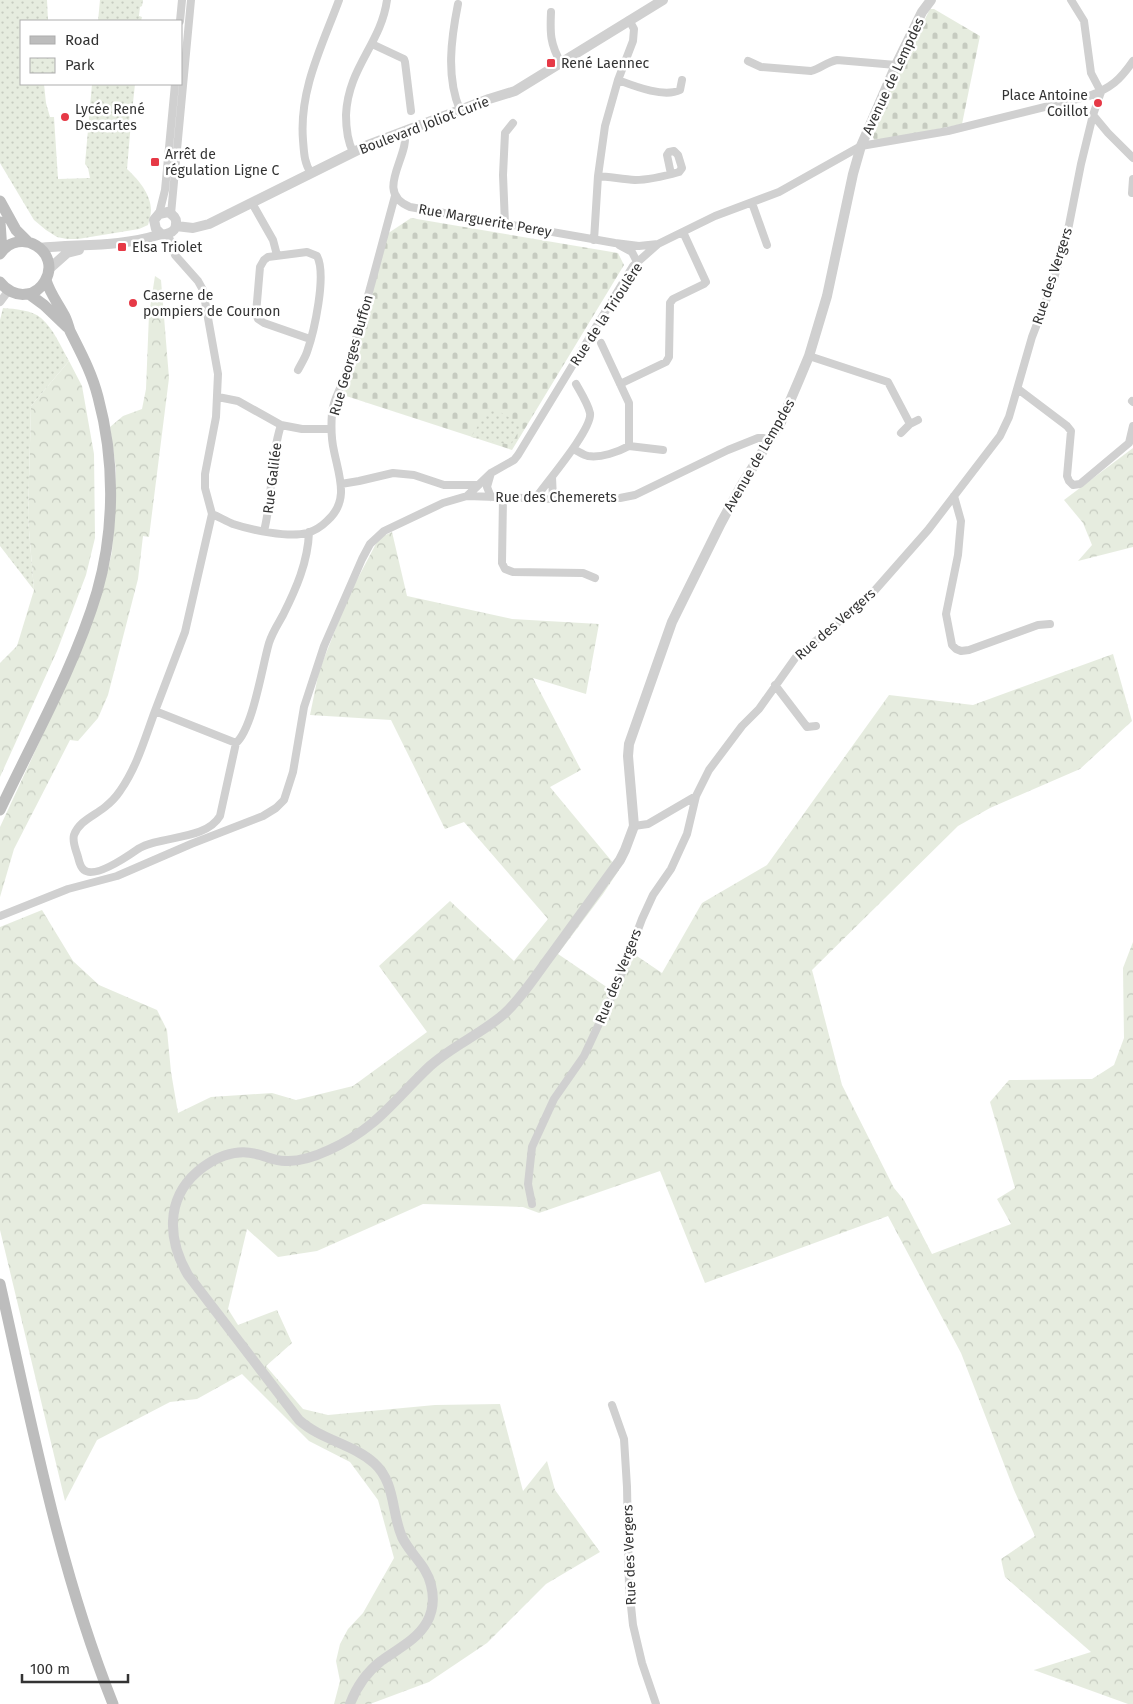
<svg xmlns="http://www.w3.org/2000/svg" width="1133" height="1704" font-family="'Fira Sans',sans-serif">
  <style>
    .forest { fill: url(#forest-crowns) }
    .cemetery { fill: url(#cemetery-stones) }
    .park { fill: url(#park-dots) }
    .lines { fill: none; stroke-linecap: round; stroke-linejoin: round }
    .minor { stroke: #d0d0d0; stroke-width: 8 }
    .tertiary { stroke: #d0d0d0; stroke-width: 10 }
    .secondary { stroke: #bdbdbd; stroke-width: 11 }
    .poi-dot { fill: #e63946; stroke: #fff; stroke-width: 2 }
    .labels { text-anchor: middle; stroke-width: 5; stroke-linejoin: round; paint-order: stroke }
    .poi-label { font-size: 14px; fill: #333; stroke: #fff; text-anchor: start }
    .street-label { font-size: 14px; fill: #333; stroke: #fff }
  </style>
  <defs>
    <pattern id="forest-crowns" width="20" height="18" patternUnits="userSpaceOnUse" patternTransform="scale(1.25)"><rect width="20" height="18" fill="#e6ecdf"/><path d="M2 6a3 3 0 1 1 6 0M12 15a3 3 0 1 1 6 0" fill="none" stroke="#c6cbc0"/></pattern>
    <pattern id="cemetery-stones" width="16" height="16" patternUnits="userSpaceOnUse" patternTransform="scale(1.25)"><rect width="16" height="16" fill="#e6ecdf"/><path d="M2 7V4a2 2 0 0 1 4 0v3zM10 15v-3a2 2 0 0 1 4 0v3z" fill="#c6cbc0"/></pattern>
    <pattern id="park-dots" width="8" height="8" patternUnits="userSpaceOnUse" patternTransform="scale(1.25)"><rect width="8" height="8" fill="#e6ecdf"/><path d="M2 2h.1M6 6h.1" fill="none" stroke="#c6cbc0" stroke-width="1.8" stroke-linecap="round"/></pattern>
  </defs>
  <rect width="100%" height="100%" fill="#fff"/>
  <path class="forest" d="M155,276L161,280L169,378L149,537L143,536L138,579L108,695L98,718L78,741L70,740L14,849L0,897V827L44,732L107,573L112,552L116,469L110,427L123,416L142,409L146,389L149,314Z
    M69,361L82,386L94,454L95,538L86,575L57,651L0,777V663L17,646L34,590L28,518L31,406Z
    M1133,448V547L1078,561L1092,545L1083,523L1064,500Z
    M392,532L407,596L512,619L599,624L586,694L533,678L581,770L550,787L619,870L603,894L558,954L611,990L628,950L662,973L702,903L767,865L889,695L973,705L1113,654L1132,721L1080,769L990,808L958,826L812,970L842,1085L894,1188L904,1200L932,1254L1011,1224L997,1199L1015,1188L990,1102L1009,1080L1092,1079L1114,1065L1124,1038L1123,968L1133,942V1704H1128L1034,1670L1091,1652L1005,1577L1001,1559L1035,1536L1014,1490L961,1353L888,1216L705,1283L660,1171L539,1213L523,1207L423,1204L317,1251L278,1257L247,1229L228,1309L238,1325L277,1310L292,1343L266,1366L303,1409L328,1415L435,1405L500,1404L523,1491L547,1461L555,1490L600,1552L546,1584L487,1643L429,1682L370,1704H334L340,1681L336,1661L340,1644L348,1629L363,1613L394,1558L378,1500L350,1462L309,1441L242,1374L197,1399L170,1402L97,1440L65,1501L0,1230V927L42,910L73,961L99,985L157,1010L167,1030L171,1072L178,1113L211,1097L272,1093L296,1100L353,1086L427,1032L379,966L450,901L514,961L548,919L464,822L445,829L391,720L310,715L319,671L349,595L379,538Z"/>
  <path class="cemetery" d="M930,9H934L980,36L962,124L875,142L873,137C886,93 909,51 930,9Z
    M411,218L618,253L624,265L512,450L343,395L387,234Z"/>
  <path class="park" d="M0,0H47L48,21H21V84H44L46,103L50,117H54L58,179L90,178L88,168L85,164L92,84H135L132,112H130L129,122H131L127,169C138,179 151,194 151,210C151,215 149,221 148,225L139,229L78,239H67L57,237L46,230L34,220L0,163Z
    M100,0H143L142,6L140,7L139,16L142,17L141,21H98Z
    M3,308C15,309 32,310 41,318C54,329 61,347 69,361L31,406L28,518L34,590L0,546V320Z
    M490,406L522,425L511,445L471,437Z"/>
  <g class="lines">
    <path class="minor" d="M1071,0L1084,21L1091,73L1101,92
      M458,4C451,39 446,77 460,110
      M551,12C550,33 550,44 561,63
      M180,21L182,0
      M372,44L404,59L405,62L411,111
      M748,61L761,67L811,71C821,68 827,62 837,60L896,65
      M618,80C634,86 664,98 680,90L682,80
      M1093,115L1108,133L1133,158
      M404,131C412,155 372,192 410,207L615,243L639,246L658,244
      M353,152C347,140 346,128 346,115C348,67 381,44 387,0
      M311,173C304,163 304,152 303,140C299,90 322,46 339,0
      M598,176C610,177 623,179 635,180C650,180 665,176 679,172L682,168L678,155L674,151L669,152L667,155L671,174
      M1132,193L1133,179
      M252,203L273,240L277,255
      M752,203L767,245
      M159,214L165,190L175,84
      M171,214L191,0
      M505,224L503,175L505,133L513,123
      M168,234L175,255L198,281L203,290L218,374L216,417L205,474V488L212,514C219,517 226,521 233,524C251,530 289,538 307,533C314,531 322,526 327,521C350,501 339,476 334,451C331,438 331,426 332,413C333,401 339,392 343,381C347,371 349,359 353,349C368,298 381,247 395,196
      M594,240L598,176L605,126L618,80L633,41L634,29L629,20
      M619,245L632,252L637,262
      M0,302L9,290
      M809,356L888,382L910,424L918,420
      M298,370C301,364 305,358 307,352C314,332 327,275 317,256L307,252L268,257L264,260L260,267L256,314L258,319L264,323L310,339
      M620,384L666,362L669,357L670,303L673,299L704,284L706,282L683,232
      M1018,389L1067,426L1071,431L1067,476L1069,481L1073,485L1080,484L1129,443L1133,426
      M218,397L238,401L281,425L302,429H331
      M1132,401L1133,402
      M901,433L910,424
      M629,446L663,450
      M573,449C578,451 583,455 588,456C601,458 618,452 629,446V403L601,343
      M491,473L487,487L491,497
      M552,477L553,499
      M341,484L359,481L393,473L414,475L444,485H478
      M467,496L491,473L514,460L518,455L633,266L658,244L715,216L779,192L861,146L948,131L1089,96C1111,88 1120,80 1133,61
      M954,496L961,521L958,555L946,614L952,645L956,649L961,651L969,650L1038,625L1050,624
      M503,497L502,563L505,569L513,572L583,573L595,578
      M535,499C545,484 593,429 590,413C588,404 581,393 576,384
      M212,514L185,632L155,711L236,743C253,728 262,667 269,643C272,633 278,624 283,615C296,589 308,562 309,532
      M264,531C273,496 270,459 281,425
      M775,685L807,727L816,726
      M155,711C145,738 137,767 120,791C116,797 110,803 105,807C94,816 79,821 74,835C72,842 76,850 78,857C79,861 80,867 84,870C95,879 128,856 138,849C161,835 205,841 220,816L236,743
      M634,826L648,824L696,796
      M0,916L68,889L117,876L191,844L263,816L276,808L284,800L293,772L304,707L324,646L362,559L370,544L384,531L443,503L467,496L553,499L620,498L635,495L728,450L758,438H764L770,441
      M532,1204L528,1184L532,1147L554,1099L584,1056L618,983L642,919L653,895L671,869L687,834L696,796L709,770L742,726L759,709L796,657L869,597L928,530L1000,436L1009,417L1032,337L1052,285L1063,248L1069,225L1081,164L1093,115L1101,92
      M612,1405L624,1439L627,1487L629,1587L633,1625L642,1663L656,1704"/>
    <path class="tertiary" d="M176,226L193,228L209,224L368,145L489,99L515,91L663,0
      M39,248C79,244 120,247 158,235C162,234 166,235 169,233C173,232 176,228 176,224C177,218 173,215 168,212L159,214L154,220L156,229L161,234
      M49,269L67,253L79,250
      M350,1704C356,1688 367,1672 381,1661C396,1650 417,1640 427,1622C433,1611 434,1597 431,1585C427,1566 410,1554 402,1537C391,1512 396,1483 374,1463C353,1444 321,1440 299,1420L188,1275C168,1241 165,1200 197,1172C213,1158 235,1148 256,1154C266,1156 275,1161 285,1161C300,1162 316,1156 329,1150C376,1129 394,1100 430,1066C452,1046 481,1034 504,1014C522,998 536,975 551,955C574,923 597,892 620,860L625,850L634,826L628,756L629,744L672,622L721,523L741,486L781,422L799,380L809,356L827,296L853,174L861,146L896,65L922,12L931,0"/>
    <path class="secondary" d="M0,201L16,230L28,242
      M0,222L2,251
      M0,254C20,225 62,252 45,281C41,288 35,293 27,294C16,296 6,290 0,282
      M29,294L44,305L67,327
      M0,810C33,740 75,666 97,592C115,529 115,460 98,397C92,373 81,353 70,331C68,325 67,319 63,313C57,302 50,293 46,280
      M0,1284C32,1425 59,1569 113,1704"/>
  </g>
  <g class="poi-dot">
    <rect x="546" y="58" width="10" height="10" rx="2.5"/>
    <circle cx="1098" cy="103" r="5"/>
    <circle cx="65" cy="117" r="5"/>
    <rect x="150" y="157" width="10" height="10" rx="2.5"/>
    <rect x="117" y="242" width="10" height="10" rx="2.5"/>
    <circle cx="133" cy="303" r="5"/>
  </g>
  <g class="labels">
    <g class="poi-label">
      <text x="561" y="68">René Laennec</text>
      <text x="1088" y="100" text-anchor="end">Place Antoine<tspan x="1088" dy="16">Coillot</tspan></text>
      <text x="75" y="114">Lycée René<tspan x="75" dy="16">Descartes</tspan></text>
      <text x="165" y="159">Arrêt de<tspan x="165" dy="16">régulation Ligne C</tspan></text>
      <text x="132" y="252">Elsa Triolet</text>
      <text x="143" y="300">Caserne de<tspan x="143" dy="16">pompiers de Cournon</tspan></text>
    </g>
    <g class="street-label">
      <text transform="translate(893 76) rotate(-65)" y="5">Avenue de Lempdes</text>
      <text transform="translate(424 125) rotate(-21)" y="5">Boulevard Joliot Curie</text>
      <text transform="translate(485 220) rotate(10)" y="5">Rue Marguerite Perey</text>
      <text transform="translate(1052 276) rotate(-72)" y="5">Rue des Vergers</text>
      <text transform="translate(606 314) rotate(-57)" y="5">Rue de la Trioulère</text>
      <text transform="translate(351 355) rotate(-74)" y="5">Rue Georges Buffon</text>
      <text transform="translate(759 455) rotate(-60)" y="5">Avenue de Lempdes</text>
      <text transform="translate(272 478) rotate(-83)" y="5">Rue Galilée</text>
      <text x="556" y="502">Rue des Chemerets</text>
      <text transform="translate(835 624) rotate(-41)" y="5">Rue des Vergers</text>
      <text transform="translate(618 976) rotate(-68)" y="5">Rue des Vergers</text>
      <text transform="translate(629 1555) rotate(-92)" y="5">Rue des Vergers</text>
    </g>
  </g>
  <rect x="20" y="20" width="162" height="65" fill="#ffffff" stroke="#adadad"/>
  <rect x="30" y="36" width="25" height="8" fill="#bdbdbd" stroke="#adadad"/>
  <text x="65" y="45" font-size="15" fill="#333333">Road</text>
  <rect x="30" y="58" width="25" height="15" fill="url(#park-dots)" stroke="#adadad"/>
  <text x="65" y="70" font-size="15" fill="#333333">Park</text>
  <path d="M22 1674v8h106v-8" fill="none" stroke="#333333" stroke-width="2.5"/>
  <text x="30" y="1674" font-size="15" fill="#333333" stroke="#ffffff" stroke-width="4" paint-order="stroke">100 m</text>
</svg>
